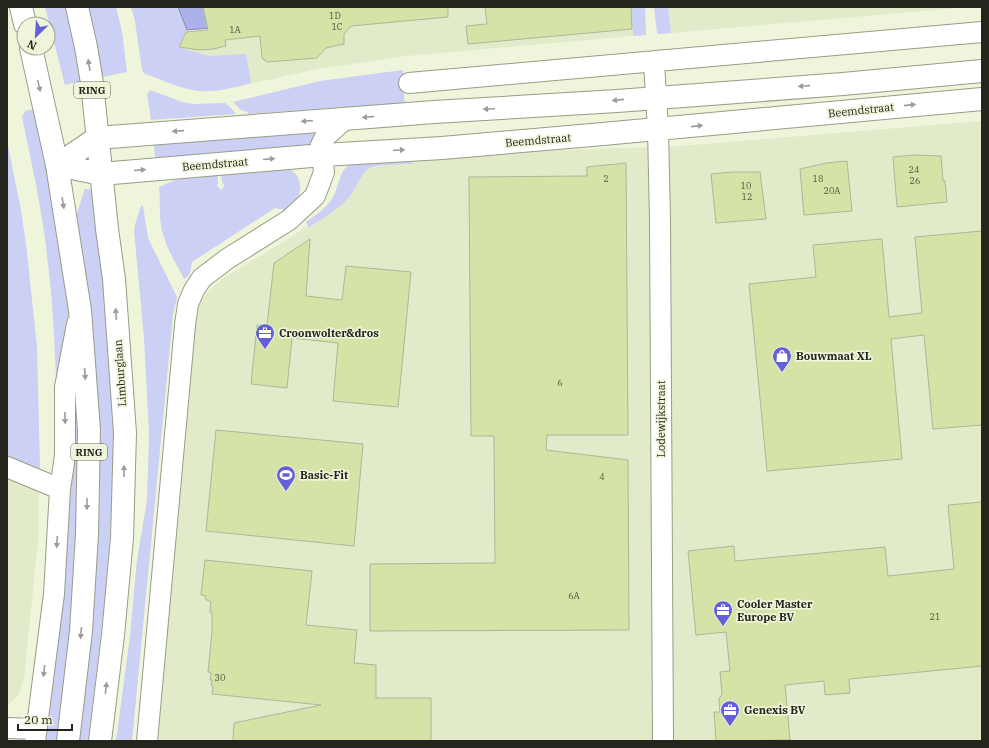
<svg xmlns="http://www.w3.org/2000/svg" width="989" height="748" font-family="'IBM Plex Serif',serif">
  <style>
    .built { fill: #e1eac9 }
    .green { fill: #cbd0f4 }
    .water { fill: #acb2e9; stroke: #8388ac }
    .building { fill: #d5e3a7; stroke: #afb59d }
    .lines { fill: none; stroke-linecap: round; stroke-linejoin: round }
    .street-casing { stroke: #979d86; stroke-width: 22 }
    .secondary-casing { stroke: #979d86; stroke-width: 24 }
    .primary-casing { stroke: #979d86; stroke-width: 24 }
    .street { stroke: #fff; stroke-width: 20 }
    .secondary { stroke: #fff; stroke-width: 22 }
    .primary { stroke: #fff; stroke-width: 22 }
    .oneway { fill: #9c9d99 }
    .labels { text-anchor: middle; stroke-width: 3.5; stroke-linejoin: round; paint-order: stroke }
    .number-label { font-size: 9px; fill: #505540 }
    .shield { fill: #eef5db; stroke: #616456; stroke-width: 1 }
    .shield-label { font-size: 10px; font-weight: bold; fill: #24261d }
    .street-label { font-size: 11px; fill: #24261d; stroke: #eef5db }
    .poi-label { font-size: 11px; font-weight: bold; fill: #24261d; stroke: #eef5db; text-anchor: start }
  </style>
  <rect width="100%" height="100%" fill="#eef5db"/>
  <path class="built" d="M203,7H631L633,36L406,56L318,69L240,86L205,91L178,48L185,32L211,30Z
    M668,7H969L671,33Z
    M982,121V741H150L186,314L223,278L290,238L344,200L366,169L445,154L681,146Z
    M7,460L39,471V530L24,678L18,696L7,705Z"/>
  <path class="green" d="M45,7H67L72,27L81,81L65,85Z
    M86,7H116L122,31L127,72L102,77L97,44Z
    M131,7H178L187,30L178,47L209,56L246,54L251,83C233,88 211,94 193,90C179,88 160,79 145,74L142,70L135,21Z
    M631,7H645L646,35L633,36Z
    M654,7H668L671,33L658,34L657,33Z
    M403,70L404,78L402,79L405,105L381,109L344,107L248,114V112L241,110L233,102L320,81Z
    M150,90L182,102L193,104L225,103L231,108L236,114L151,120L147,94Z
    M35,109L51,184L69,311L59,376H56C54,339 53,301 48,264C43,214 32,165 22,117L25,111Z
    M318,133L311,148L174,157H155L154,144Z
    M7,141L21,210L27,252L37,347L40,468L35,469L7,460Z
    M407,159L414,164C404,164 376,164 368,169C361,174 355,190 349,197C338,210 323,218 309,227L306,222C316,215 325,209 332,199C340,186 337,173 351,163Z
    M289,169C301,175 304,191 295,202C292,205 288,207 285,210L275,208L192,262C190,268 193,275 184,279C177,265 167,250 163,234C158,218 161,203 159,187L175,180L218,172V183L217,186L221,190L223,188L224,185L222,182L221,171Z
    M85,189H90L93,191C103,283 115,377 113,469C111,561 99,651 88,741H78L100,494L98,402L77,231V213L84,191Z
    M141,206H143L148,238L177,297L173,315L132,741H116L130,636L137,560L147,500L148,468L149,433L144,338L134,230L136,221Z
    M75,378C78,436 80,495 76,554C73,616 65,679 57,741H46L65,583Z"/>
  <path class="water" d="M178,7H207L211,28L187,30Z"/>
  <path class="building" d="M203,7H448V17L351,26L344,34V44L326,48L317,58L267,62L262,58L260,36L225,40L226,46L213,49L199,50L179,47L186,32L208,30Z
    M485,7H631L632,29L468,44L466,26L487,24Z
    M914,155L941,156L943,181H945L947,202L897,207L893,157Z
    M847,161L852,211L804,215L800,169L826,163Z
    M626,163L628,435H547L546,450L628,460L629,630L370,631V564L495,563L494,436H471L469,177L587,176V167Z
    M733,172H760L766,219L716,223L711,174Z
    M982,231V425L933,429L924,335L891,339L902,459L767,471L749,284L816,277L813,245L882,239L889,317L922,313L915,237Z
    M310,239L306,296L342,300L346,266L411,272L398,407L333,401L338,343L292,338L287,388L251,384L257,325L267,326L274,263Z
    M216,430L363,444L354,546L206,531Z
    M982,502V666L849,679L850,693L825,695L824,681L785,685L790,740L716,741L714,712H720L719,699L722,694L720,672L730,671L726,632L696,635L688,551L734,546L735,561L885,547L888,576L954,569L948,505Z
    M205,560L312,571L306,625L357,630L354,663L376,665V698H431V741H233L234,723L321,705L212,694L213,686L211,685L212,680H210L211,672H208L212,632V612H210L211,602L205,599L206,596L201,595Z"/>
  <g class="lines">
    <g class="street-casing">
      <path id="street" d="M654,62L658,129L660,220L663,741
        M409,83L982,32
        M7,467L60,489
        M7,728L37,729
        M35,741L54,594L60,489L65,456V387L77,324
        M147,741L185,325L188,304L194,290L202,278L227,259L289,220L315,196L324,172L321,145L325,137L346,118"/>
    </g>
    <g class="secondary-casing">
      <path id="secondary" d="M57,165L97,138L434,112L617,101L843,84L982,71
        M57,165L101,174L323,155L442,148L603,134L982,99"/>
    </g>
    <g class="primary-casing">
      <path id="primary" d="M21,7L25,24
        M77,7L86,47L92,83L107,229L114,279L125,433L122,538L113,635L100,741
        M31,48L57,165L80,310L89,430L87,534L81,631L68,741"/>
    </g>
    <use href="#street" class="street"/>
    <use href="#secondary" class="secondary"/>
    <use href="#primary" class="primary"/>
  </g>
  <defs><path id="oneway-solid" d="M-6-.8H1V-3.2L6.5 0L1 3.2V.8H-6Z"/></defs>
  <g class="oneway">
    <use href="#oneway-solid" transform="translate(89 65) rotate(-99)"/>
    <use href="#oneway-solid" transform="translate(39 86) rotate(77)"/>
    <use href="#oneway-solid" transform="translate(804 86) rotate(176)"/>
    <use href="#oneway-solid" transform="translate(618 100) rotate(174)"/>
    <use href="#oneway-solid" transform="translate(910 105) rotate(-6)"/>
    <use href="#oneway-solid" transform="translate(489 109) rotate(177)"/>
    <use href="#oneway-solid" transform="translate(368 117) rotate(176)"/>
    <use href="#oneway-solid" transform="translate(307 121) rotate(176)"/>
    <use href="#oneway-solid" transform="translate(697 126) rotate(-6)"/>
    <use href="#oneway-solid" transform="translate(178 131) rotate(176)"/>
    <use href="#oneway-solid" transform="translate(399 150) rotate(-3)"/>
    <use href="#oneway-solid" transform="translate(269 159) rotate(-5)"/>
    <use href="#oneway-solid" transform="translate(140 170) rotate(-5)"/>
    <use href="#oneway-solid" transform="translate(63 203) rotate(81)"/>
    <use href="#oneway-solid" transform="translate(116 314) rotate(-94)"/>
    <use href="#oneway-solid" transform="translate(85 374) rotate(86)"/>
    <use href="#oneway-solid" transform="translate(65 418) rotate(89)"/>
    <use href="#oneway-solid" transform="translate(124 471) rotate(-89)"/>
    <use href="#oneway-solid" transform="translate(87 504) rotate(91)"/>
    <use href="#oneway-solid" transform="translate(57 542) rotate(94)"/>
    <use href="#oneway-solid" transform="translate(81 633) rotate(95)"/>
    <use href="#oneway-solid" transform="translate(44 671) rotate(97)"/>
    <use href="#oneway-solid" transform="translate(106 688) rotate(-83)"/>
  </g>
  <defs>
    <g id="office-pin" transform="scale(1)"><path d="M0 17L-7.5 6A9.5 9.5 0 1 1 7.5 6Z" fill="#6360d9" stroke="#eef5db"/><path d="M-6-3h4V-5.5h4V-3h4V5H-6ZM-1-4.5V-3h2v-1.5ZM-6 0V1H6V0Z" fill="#fff"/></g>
    <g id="shop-pin" transform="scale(1)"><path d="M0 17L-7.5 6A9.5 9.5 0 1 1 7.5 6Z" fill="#6360d9" stroke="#eef5db"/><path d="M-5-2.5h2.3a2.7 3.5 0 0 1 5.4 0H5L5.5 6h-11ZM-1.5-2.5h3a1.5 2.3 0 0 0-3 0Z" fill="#fff"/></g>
    <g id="stadium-pin" transform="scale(1)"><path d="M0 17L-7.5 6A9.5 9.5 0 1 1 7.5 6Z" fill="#6360d9" stroke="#eef5db"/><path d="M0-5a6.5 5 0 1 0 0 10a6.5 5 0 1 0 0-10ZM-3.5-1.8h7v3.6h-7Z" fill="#fff"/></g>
  </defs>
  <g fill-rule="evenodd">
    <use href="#office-pin" x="265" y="333"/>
    <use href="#shop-pin" x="782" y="356"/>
    <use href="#stadium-pin" x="286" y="475"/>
    <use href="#office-pin" x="723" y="610"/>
    <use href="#office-pin" x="730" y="710"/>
  </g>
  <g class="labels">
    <g class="number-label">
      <text x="335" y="19">1D</text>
      <text x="337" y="30">1C</text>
      <text x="235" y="33">1A</text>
      <text x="914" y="173">24</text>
      <text x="606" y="182">2</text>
      <text x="818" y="182">18</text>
      <text x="915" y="184">26</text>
      <text x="746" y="189">10</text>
      <text x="832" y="194">20A</text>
      <text x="747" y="200">12</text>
      <text x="560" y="386">6</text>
      <text x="602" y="480">4</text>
      <text x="574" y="599">6A</text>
      <text x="935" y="620">21</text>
      <text x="220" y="681">30</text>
    </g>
    <g class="shield">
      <rect x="74" y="82" width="36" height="16" rx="3"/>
      <rect x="71" y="444" width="36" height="16" rx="3"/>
    </g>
    <g class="shield-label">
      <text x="92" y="94">RING</text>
      <text x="89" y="456">RING</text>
    </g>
    <g class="street-label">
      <text transform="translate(861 110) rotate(-6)" y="4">Beemdstraat</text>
      <text transform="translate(538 140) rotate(-5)" y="4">Beemdstraat</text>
      <text transform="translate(215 164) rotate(-5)" y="4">Beemdstraat</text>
      <text transform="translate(120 373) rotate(-94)" y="4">Limburglaan</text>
      <text transform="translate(661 419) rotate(-90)" y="4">Lodewijkstraat</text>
    </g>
    <g class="poi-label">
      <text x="279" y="337">Croonwolter&amp;dros</text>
      <text x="796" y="360">Bouwmaat XL</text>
      <text x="300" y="479">Basic-Fit</text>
      <text x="737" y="608">Cooler Master<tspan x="737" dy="13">Europe BV</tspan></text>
      <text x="744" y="714">Genexis BV</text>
    </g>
  </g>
  <rect width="989" height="748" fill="none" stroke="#24261d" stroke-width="16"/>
  <g transform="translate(36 36) rotate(205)"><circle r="19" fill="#eef5db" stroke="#9da28f"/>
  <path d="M0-3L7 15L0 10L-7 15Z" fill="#6360d9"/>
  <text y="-6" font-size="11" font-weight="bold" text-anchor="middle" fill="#24261d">N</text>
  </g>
  <path d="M18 724v6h54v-6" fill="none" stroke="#24261d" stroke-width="2"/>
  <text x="24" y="724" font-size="12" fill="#24261d" stroke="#eef5db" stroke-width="3" paint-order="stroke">20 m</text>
</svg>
